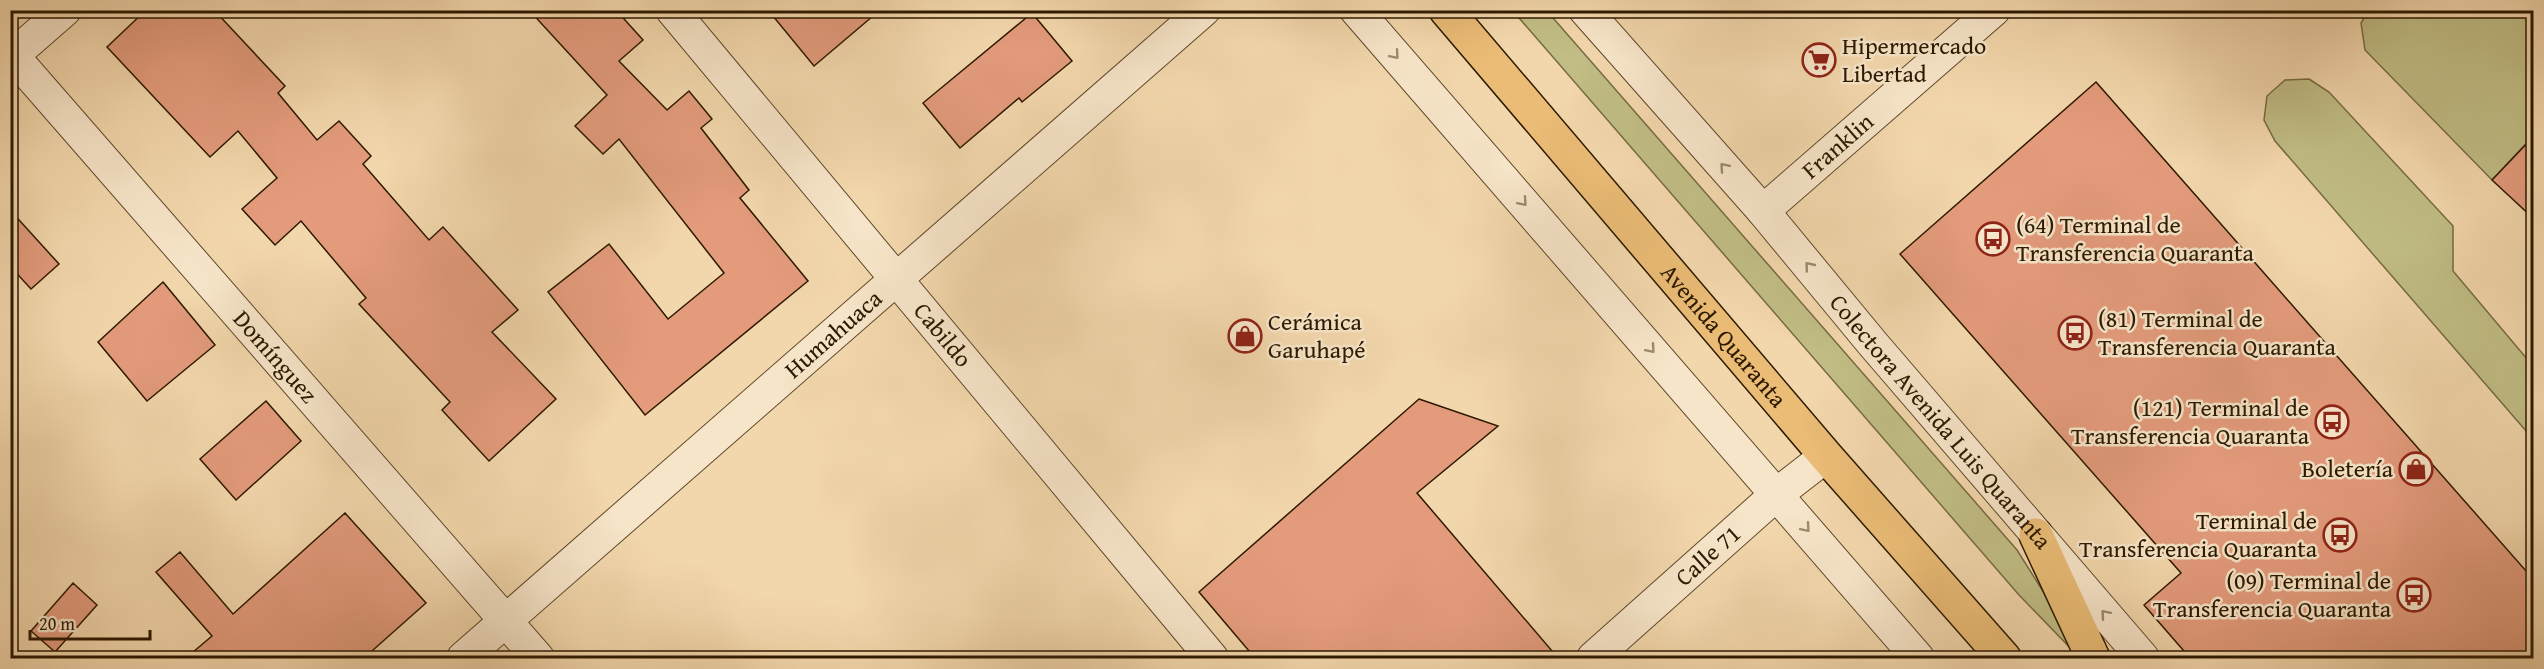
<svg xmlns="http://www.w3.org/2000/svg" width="2544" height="669" font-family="'Gentium Book Plus',serif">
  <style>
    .green { fill: #c1bd85; stroke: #766b42; stroke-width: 1.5 }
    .building { fill: #e39b7c; stroke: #2c1900; stroke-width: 1.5 }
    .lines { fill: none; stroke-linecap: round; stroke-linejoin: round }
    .street-casing { stroke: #5e482b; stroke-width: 34 }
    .highway-casing { stroke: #2c1900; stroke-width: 36 }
    .street { stroke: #f7e5c9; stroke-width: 32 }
    .highway { stroke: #eabc76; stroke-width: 33 }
    .oneway { stroke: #9c896f }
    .labels { text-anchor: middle; stroke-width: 5; stroke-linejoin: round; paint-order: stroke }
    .poi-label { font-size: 24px; fill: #2c1900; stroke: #f7e5c9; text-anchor: start }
    .street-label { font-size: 24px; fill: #2c1900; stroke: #f7e5c9 }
  </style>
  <rect width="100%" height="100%" fill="#f3d7ac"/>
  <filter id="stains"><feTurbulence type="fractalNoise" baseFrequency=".00333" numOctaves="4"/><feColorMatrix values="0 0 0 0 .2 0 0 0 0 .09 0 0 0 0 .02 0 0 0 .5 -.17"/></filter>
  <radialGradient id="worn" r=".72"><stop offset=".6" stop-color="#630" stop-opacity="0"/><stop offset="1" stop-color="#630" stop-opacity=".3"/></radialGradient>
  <path class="green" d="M1513,11H1547L2017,550L2085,658H2080L2019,595Z
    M2368,11H2533V136L2492,180L2365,50L2361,23Z
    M2309,79L2329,92L2453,226V271L2533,366V439L2275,141L2264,120L2267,96L2285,80Z"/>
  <path class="building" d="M146,10H214L285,86L278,93L317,140L339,121L371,156L363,164L429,240L443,227L518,310L492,332L556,399L489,461L442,410L450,402L359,304L366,298L301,221L275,245L242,209L277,178L238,131L210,157L107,47Z
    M529,10H616L643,40L619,61L667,110L689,91L712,119L701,128L749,190L740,198L808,281L645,415L548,292L609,244L668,319L724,273L619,139L603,154L575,126L607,95Z
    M768,10H880L814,66Z
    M1032,13L1072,61L1022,102L1019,98L960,148L923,103Z
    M2096,82L2534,580V658H2190L2144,605L2181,573L1900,254Z
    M2534,136V219L2492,180Z
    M10,210L59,264L31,289L10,266Z
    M163,282L215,345L147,401L98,342Z
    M1419,399L1498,426L1417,493L1558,658H1255L1199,592Z
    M266,401L301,441L236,500L200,459Z
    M345,513L426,603L364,658H186L212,636L156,572L180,552L233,614Z
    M73,583L97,605L55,652L31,631Z"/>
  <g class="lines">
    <g class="street-casing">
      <g id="street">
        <path id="s1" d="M672,10L1212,658"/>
        <path d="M1356,10L1918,658"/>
        <path id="s2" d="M1585,10L1763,211L1873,344L2143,658"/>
        <path id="s3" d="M13,56L538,658"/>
        <path d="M10,58L65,10"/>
        <path id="s4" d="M1763,211L1994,10"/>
        <path id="s5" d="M463,658L1204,10"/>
        <path id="s6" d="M1593,658L1777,494L1826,456"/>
      </g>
    </g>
    <g class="highway-casing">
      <g id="highway">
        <path id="s7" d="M1446,10L1826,456L2004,658"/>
        <path d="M2036,535L2093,658"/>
      </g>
    </g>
    <use href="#street" class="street"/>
    <use href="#highway" class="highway"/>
  </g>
  <defs><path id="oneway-chevron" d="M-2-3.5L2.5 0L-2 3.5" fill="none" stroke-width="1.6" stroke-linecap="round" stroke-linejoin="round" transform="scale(1.5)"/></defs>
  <g class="oneway">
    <use href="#oneway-chevron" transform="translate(1395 55) rotate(49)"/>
    <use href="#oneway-chevron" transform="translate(1724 167) rotate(-131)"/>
    <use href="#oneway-chevron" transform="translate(1523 202) rotate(49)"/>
    <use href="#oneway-chevron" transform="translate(1809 266) rotate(-129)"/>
    <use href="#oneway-chevron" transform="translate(1651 349) rotate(49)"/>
    <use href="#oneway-chevron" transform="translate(1806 528) rotate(49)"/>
    <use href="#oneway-chevron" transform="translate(2105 614) rotate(-131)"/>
  </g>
  <defs>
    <g id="supermarket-ring" transform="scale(1.725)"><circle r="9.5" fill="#f7e5c9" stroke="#8f2418" stroke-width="1.5"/><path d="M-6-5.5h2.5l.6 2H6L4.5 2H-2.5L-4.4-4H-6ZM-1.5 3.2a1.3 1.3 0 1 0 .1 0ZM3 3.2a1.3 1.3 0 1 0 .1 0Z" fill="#8f2418"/></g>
    <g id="bus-ring" transform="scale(1.725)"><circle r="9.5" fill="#f7e5c9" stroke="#8f2418" stroke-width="1.5"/><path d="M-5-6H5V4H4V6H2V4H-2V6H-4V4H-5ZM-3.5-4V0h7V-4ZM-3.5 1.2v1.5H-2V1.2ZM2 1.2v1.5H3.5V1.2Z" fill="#8f2418"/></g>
    <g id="shop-ring" transform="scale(1.725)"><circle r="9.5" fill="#f7e5c9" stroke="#8f2418" stroke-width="1.5"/><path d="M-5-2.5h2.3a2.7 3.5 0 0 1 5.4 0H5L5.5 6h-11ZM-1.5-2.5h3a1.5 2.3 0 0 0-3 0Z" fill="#8f2418"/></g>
  </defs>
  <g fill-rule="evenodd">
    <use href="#supermarket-ring" x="1819" y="60"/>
    <use href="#bus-ring" x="1993" y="239"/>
    <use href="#bus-ring" x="2075" y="333"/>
    <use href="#shop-ring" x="1245" y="336"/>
    <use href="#bus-ring" x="2332" y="422"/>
    <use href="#shop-ring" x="2416" y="469"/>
    <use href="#bus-ring" x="2340" y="535"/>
    <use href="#bus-ring" x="2414" y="595"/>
  </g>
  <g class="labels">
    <g class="poi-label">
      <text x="1842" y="54">Hipermercado<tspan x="1842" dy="28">Libertad</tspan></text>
      <text x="2016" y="233">(64) Terminal de<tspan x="2016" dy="28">Transferencia Quaranta</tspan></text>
      <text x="2098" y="327">(81) Terminal de<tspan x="2098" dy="28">Transferencia Quaranta</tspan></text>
      <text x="1268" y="330">Cerámica<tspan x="1268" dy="28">Garuhapé</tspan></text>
      <text x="2309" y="416" text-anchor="end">(121) Terminal de<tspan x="2309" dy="28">Transferencia Quaranta</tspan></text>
      <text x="2393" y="477" text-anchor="end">Boletería</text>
      <text x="2317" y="529" text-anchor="end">Terminal de<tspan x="2317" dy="28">Transferencia Quaranta</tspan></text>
      <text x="2391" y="589" text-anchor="end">(09) Terminal de<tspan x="2391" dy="28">Transferencia Quaranta</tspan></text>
    </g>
    <g class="street-label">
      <text dy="8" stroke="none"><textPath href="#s4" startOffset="99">Franklin</textPath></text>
      <text dy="8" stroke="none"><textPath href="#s1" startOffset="423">Cabildo</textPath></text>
      <text dy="8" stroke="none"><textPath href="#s5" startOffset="492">Humahuaca</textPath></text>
      <text dy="8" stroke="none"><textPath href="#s7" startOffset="428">Avenida Quaranta</textPath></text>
      <text dy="8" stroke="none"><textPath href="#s3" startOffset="399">Domínguez</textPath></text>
      <text dy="8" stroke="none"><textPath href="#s2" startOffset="544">Colectora Avenida Luis Quaranta</textPath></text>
      <text dy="8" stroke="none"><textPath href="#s6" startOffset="154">Calle 71</textPath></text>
    </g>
  </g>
  <rect width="2544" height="669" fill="none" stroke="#f3d7ac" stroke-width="36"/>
  <rect x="12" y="12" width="2520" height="645" fill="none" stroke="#2c1900" stroke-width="3"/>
  <rect x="18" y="18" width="2508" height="633" fill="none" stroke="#2c1900" stroke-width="1.5"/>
  <path d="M30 630v9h120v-9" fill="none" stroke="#2c1900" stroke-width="3"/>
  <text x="39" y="630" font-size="18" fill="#2c1900" stroke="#f7e5c9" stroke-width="4.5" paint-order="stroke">20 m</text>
  <rect width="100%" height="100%" filter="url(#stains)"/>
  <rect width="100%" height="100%" fill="url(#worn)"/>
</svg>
